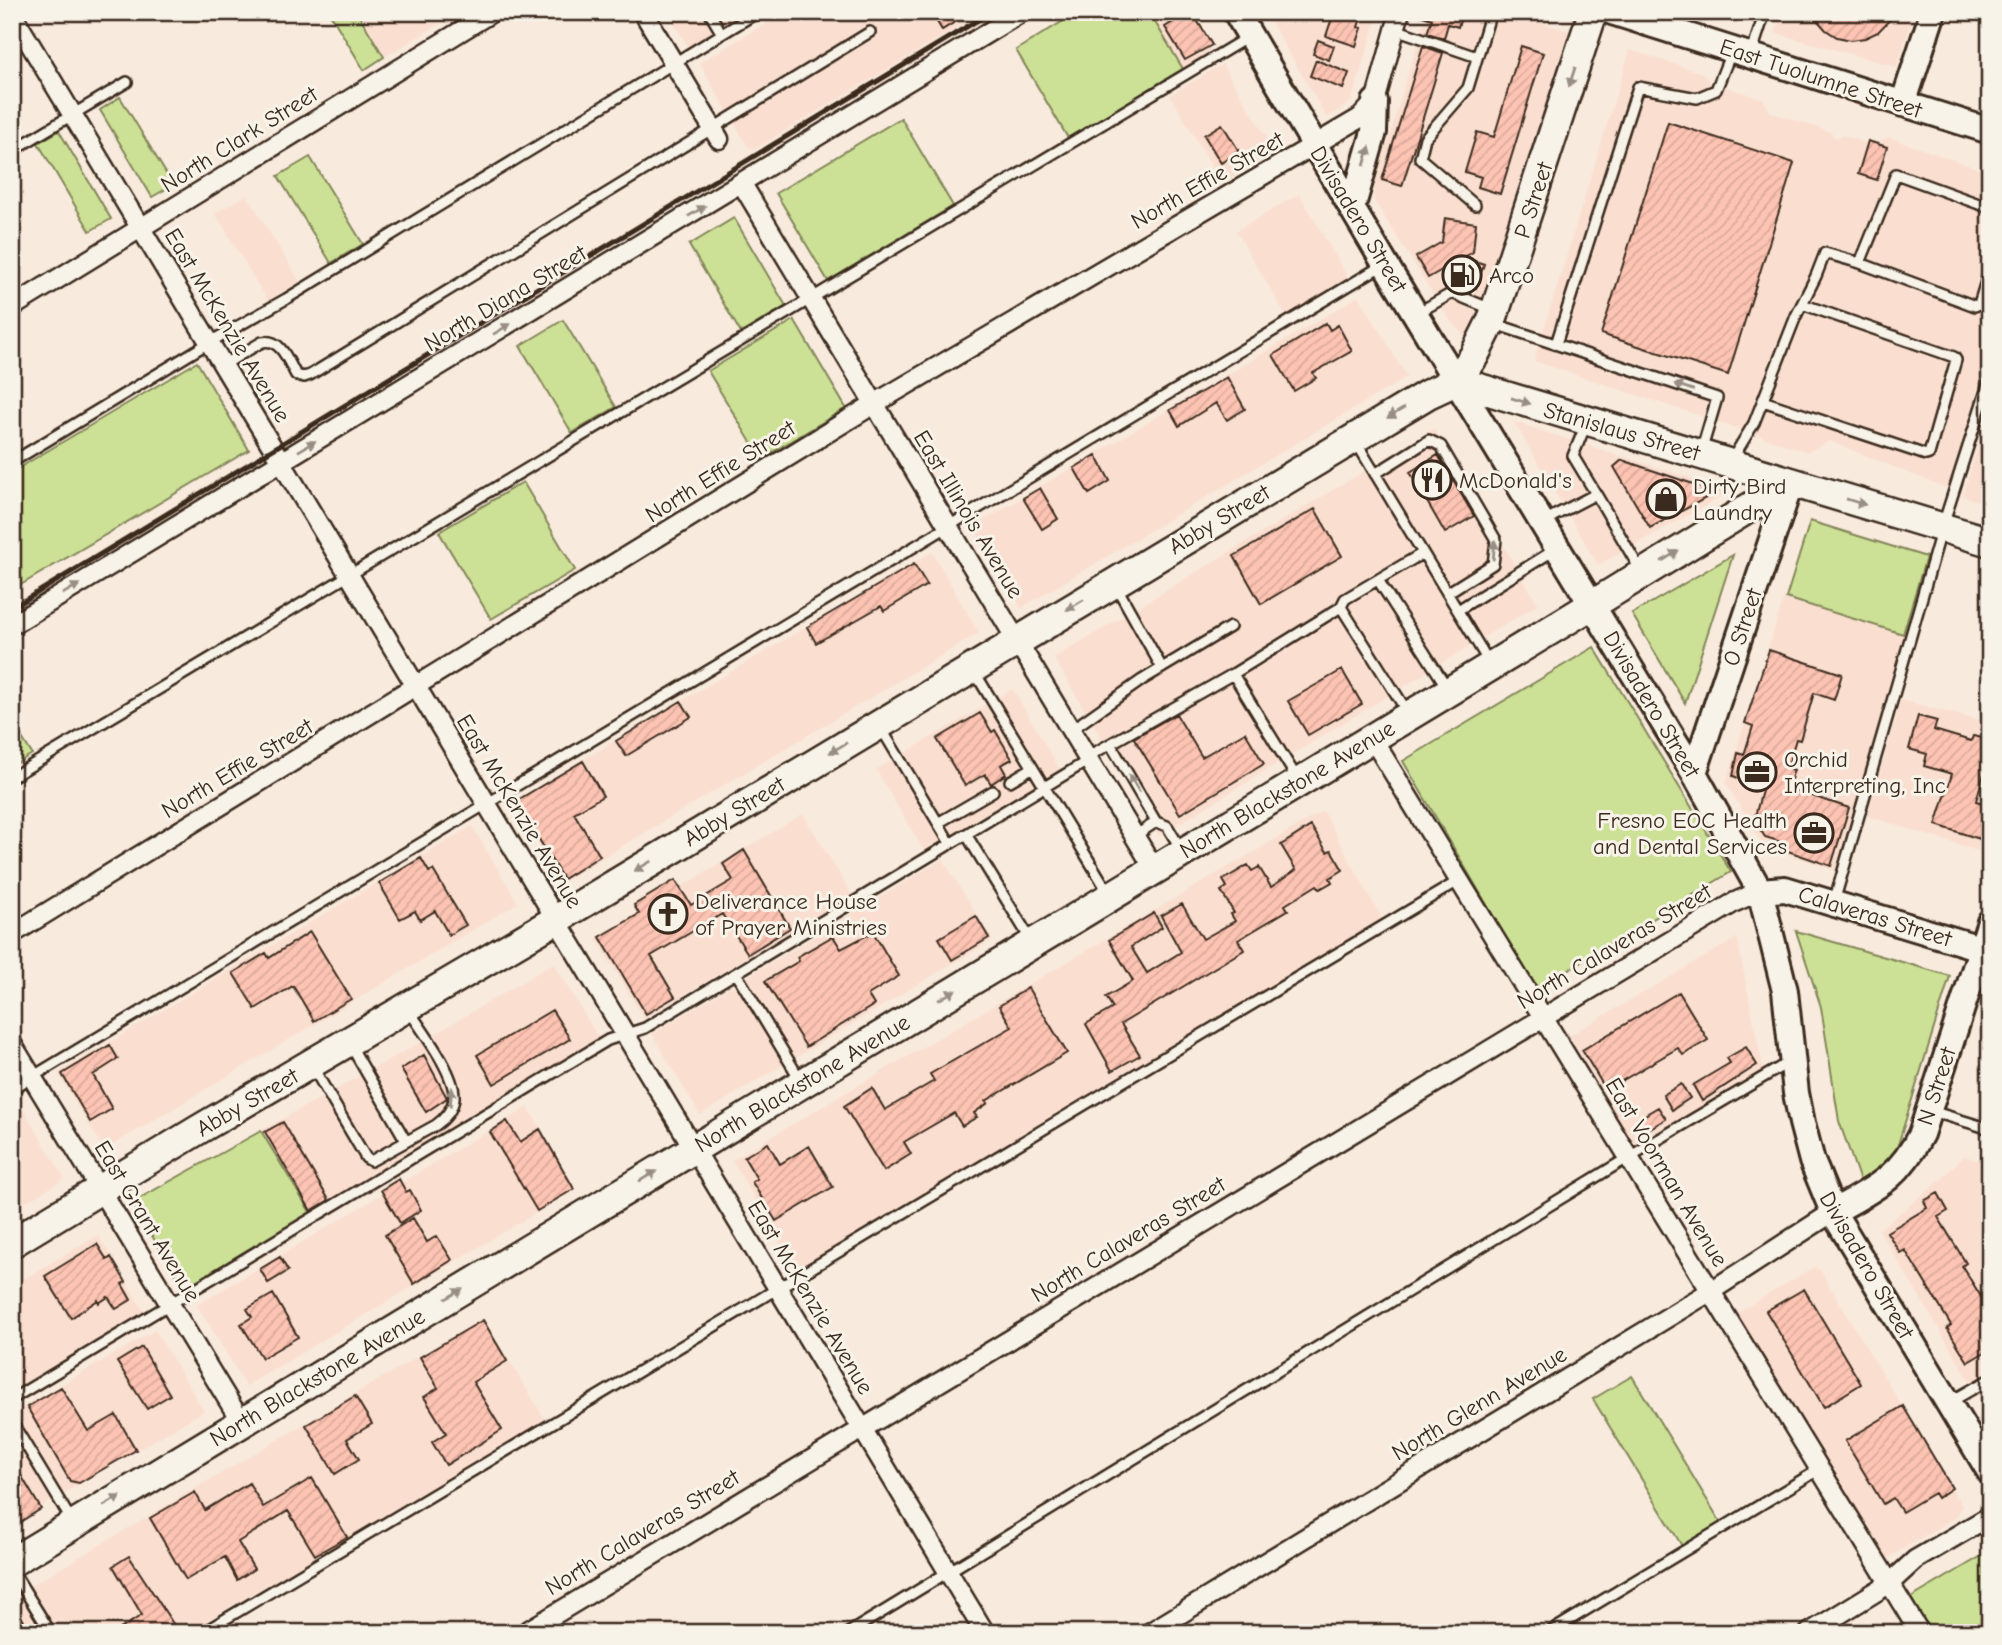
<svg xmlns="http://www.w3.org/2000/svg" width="2002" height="1645" font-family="'Comic Neue',sans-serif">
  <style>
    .built { fill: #fadfd0 }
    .green { fill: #cce196; stroke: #84865a; stroke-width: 2 }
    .building { fill: url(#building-hatch); stroke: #3b2a1e; stroke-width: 2 }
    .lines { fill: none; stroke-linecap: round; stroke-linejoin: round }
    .lane-casing { stroke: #3b2a1e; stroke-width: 14 }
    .street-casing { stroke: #3b2a1e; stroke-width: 23 }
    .secondary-casing { stroke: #3b2a1e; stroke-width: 30 }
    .primary-casing { stroke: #3b2a1e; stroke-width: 33 }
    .lane { stroke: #f7f3e8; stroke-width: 9 }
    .street { stroke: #f7f3e8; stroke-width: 18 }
    .secondary { stroke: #f7f3e8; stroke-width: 24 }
    .primary { stroke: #f7f3e8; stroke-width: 28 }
    .rail { stroke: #3b2a1e; stroke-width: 5 }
    .oneway { fill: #998e83 }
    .labels { text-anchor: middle; stroke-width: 6; stroke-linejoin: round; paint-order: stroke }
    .street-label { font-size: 23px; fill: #3b2a1e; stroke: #f7f3e8 }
    .poi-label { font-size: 23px; fill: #3b2a1e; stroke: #f7f3e8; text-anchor: start }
  </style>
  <defs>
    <pattern id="building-hatch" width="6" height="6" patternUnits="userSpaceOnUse" patternTransform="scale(1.75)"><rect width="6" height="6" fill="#fdc4b3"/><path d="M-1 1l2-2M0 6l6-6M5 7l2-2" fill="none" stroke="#daa99a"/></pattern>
  </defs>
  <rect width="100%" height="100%" fill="#f8eadd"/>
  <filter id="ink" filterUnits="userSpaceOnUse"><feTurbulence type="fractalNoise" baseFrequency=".0143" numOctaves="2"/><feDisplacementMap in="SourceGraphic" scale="14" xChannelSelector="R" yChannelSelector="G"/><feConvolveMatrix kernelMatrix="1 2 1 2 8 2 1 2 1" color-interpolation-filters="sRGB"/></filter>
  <g filter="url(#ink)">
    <path class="built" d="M357,12H460L384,57Z
      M668,12H753L690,50Z
      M785,12H983L755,149L748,147L699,63Z
      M1149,12H1187L1210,52L1183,69Z
      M1265,12H1379L1351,102L1327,118Z
      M1427,12H1506L1569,31L1509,225L1466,338L1449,319L1373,199L1375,184Z
      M1781,12H1914L1897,67L1775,33Z
      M1630,50L1702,73L1710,82L1763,99L1770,112L1831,132L1832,136L1838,138L1841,135L1873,145L1888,137L1990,173V346L1949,489L1829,441L1808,452L1534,361Z
      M1222,64L1275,151L1222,183L1170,95Z
      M1299,194L1351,282L1288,319L1236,231Z
      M247,195L300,282L268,301L215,213Z
      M1359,296L1407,377L1021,608L973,527Z
      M1990,404V505L1963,496Z
      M1514,422L1732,491L1598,565Z
      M1434,429L1538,604L1159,836L1054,658Z
      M932,552L979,633L562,882L514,801Z
      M1784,598L1912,636L1842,873L1763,845L1726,783Z
      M1013,689L1060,770L924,851L876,770Z
      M1901,700L1990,723L1988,854L1867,816Z
      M1323,811L1384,923L798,1274L732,1160Z
      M803,814L852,895L644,1019L596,938Z
      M472,826L518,903L104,1150L58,1073Z
      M943,859L992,940L700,1115L652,1034Z
      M1737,938L1765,1078L1639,1153L1569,1036Z
      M554,963L602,1044L479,1118L310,1212L261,1131L430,1037Z
      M17,1099L65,1179L12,1210V1101Z
      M528,1107L576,1189L246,1386L197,1305Z
      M1963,1156L1990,1164V1414L1879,1230L1941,1180Z
      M98,1235L147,1316L12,1395V1286Z
      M1814,1267L1820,1270L1962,1506L1956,1517L1886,1559L1737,1313Z
      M483,1318L546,1421L186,1633H12V1597Z
      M155,1330L204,1411L12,1524V1414Z"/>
    <path class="green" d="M329,12H357L384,57L364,70Z
      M1078,12H1149L1183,69L1068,138L1016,50Z
      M120,97L173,185L152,197L100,110Z
      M901,118L953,206L828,281L776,193Z
      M59,131L111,219L90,231L38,143Z
      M310,157L363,244L331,263L278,176Z
      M734,218L786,306L741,333L689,245Z
      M563,320L616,407L572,433L520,346Z
      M794,320L846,408L761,459L708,371Z
      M197,362L249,450L12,590V472Z
      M523,482L575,570L491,619L439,532Z
      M1810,521L1926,557L1903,634L1786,598Z
      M1733,555L1685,703L1632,614Z
      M1594,647L1731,872L1536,989L1403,761Z
      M12,722L32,754L12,766Z
      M1796,931L1950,976L1893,1161L1860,1181L1839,1121L1821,1007Z
      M261,1131L310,1212L184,1288L135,1208L140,1198Z
      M1632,1376L1721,1523L1682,1546L1593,1399Z
      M1990,1551V1633H1932L1911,1598Z"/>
    <path class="building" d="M931,12H971L942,30Z
      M1189,12H1192L1212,45L1185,60L1165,27Z
      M1342,12H1363L1358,27L1362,28L1356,46L1326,36L1332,18L1339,20Z
      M1421,12H1463L1458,27L1448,24L1444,38L1427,33L1432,19L1420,15Z
      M1810,12H1897L1878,32L1865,38L1851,40L1837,37L1826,30Z
      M1318,40L1334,46L1329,60L1313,54Z
      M1423,46L1443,53L1402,186L1382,180Z
      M1521,46L1543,53L1500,194L1478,187L1481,177L1465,172L1477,132L1494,137Z
      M1316,60L1349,73L1343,89L1310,76Z
      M1668,122L1794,163L1728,375L1601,334Z
      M1222,124L1239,151L1221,163L1204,135Z
      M1868,141L1887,147L1877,180L1858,174Z
      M1445,218L1476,223L1473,252L1428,278L1416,257L1442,242Z
      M1465,258L1484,264L1476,288L1458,282Z
      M1326,323L1330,330L1338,325L1352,351L1313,373L1316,378L1294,391L1273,355Z
      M1227,377L1245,409L1227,420L1216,403L1179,426L1170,410Z
      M1096,455L1110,481L1089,494L1074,468Z
      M1438,455L1474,516L1445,533L1410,472Z
      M1622,460L1717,492L1650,528L1614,467Z
      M1040,488L1058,519L1042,529L1023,498Z
      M1315,509L1342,556L1261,604L1234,556Z
      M914,564L927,585L884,611L881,606L816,643L807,627Z
      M1769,650L1842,674L1834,700L1814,693L1800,740L1796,739L1787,768L1794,770L1788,788L1849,808L1831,866L1782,849L1785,843L1765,837L1754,820L1763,787L1733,776L1738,753L1744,755L1753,726L1745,723Z
      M1342,670L1362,704L1308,735L1288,701Z
      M681,701L691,717L626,756L616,741Z
      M980,713L992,732L995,730L1012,759L1001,765L1006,774L991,784L985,774L965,786L937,739Z
      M1176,714L1202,757L1245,732L1264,764L1180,814L1134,738Z
      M1918,716L1937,721L1934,730L1971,741L1973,736L1990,740V753L1976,801L1990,805V819L1983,840L1936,825L1952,774L1924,766L1927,754L1909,749Z
      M583,761L603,796L574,813L600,856L563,879L516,801Z
      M1311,826L1327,852L1331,850L1343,870L1330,878L1332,882L1320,889L1317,885L1285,905L1288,910L1238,940L1244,950L1121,1024L1140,1055L1112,1071L1086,1024L1113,1008L1106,997L1133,981L1109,940L1154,913L1162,927L1131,947L1147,973L1181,952L1161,916L1182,904L1203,939L1235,921L1231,914L1234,913L1221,891L1227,887L1223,880L1248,865L1252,871L1259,867L1271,887L1296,870L1281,845Z
      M744,850L790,928L748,954L722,914L651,956L675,997L646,1014L600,937L639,914L634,905L675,880L691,905L733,880L723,864Z
      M421,858L429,872L433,870L466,925L449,935L435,911L420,920L415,911L400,919L379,883Z
      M976,916L989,938L952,960L939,938Z
      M310,932L351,999L314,1021L293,986L255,1009L233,973L266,953L269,958Z
      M873,932L899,976L868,995L874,1005L806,1047L765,981L799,961L797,957L833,936L841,949Z
      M1028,988L1067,1053L986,1101L988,1103L974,1113L977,1117L962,1126L954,1113L904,1142L911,1154L884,1171L844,1106L872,1088L885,1110L934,1081L930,1074L1012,1027L999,1006Z
      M1679,992L1708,1040L1683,1055L1678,1048L1606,1090L1582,1050Z
      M552,1010L570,1039L494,1084L477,1055Z
      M110,1045L118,1059L93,1075L112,1109L90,1122L62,1074Z
      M1746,1047L1757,1065L1702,1101L1693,1085L1730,1063L1727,1058Z
      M424,1055L447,1098L426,1112L401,1069Z
      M1681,1084L1690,1098L1672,1110L1663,1095Z
      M1658,1107L1666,1119L1645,1131L1638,1119Z
      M507,1121L520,1142L540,1129L574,1189L537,1211L490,1132Z
      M283,1122L329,1200L311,1211L265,1132Z
      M768,1143L780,1164L809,1146L833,1187L776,1221L752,1182L757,1179L744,1157Z
      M399,1179L406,1192L410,1190L421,1210L400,1223L381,1190Z
      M1938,1193L1948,1211L1938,1217L1966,1263L1962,1266L1990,1311V1349L1968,1362L1947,1328L1951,1325L1905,1250L1900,1253L1887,1232L1927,1208L1924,1201Z
      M413,1218L427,1242L437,1236L452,1260L414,1284L385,1235Z
      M97,1244L107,1260L111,1257L126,1282L122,1284L131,1300L116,1309L108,1297L99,1303L98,1300L71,1318L45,1276Z
      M280,1257L288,1271L268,1283L260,1269Z
      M1804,1289L1861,1384L1824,1407L1766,1311Z
      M273,1294L298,1337L262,1358L241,1324L252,1317L247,1309Z
      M483,1320L507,1361L473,1382L502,1430L446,1465L432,1442L446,1433L424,1397L438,1388L420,1357Z
      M142,1347L170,1395L147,1409L117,1362Z
      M61,1387L88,1431L116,1415L136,1450L79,1483L70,1481L27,1407Z
      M355,1396L372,1424L347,1439L359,1459L335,1474L306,1425Z
      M1903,1406L1952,1488L1937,1498L1934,1493L1902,1512L1893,1498L1883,1504L1845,1441Z
      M12,1460L41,1509L12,1527Z
      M312,1478L347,1537L315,1555L288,1511L238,1542L254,1569L237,1580L225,1557L186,1580L150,1518L195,1492L205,1510L249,1483L263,1507Z
      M129,1556L179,1633H114L142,1615L113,1566Z
      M12,1601L31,1633H12Z"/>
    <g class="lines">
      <g class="lane-casing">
        <path id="lane" d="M709,12L722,34
          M1395,29L1477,57
          M1751,55L1765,12
          M12,151L127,82
          M1475,205L1420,158L1425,138L1468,88L1491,12
          M1860,263L1896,174L1990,208
          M1416,314L1452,293L1491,309
          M1495,324L1717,398L1701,452
          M1556,344L1638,87L1697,98L1716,90L1732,50
          M223,365L262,342C281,338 288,361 296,375L304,377L310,375L870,32
          M1763,401L1926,455L1929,454L1956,360L1954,357L1802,304
          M1586,424L1573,456L1596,494
          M1356,442L1490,664
          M1731,461L1754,423L1796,316L1816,276L1825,253L1860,263L1975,306L1979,304L1990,268
          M12,462L210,342L286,299L758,12
          M1375,474L1429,440L1441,446L1496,540L1493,564L1447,593
          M1544,521L1596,494L1641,571
          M1378,580L1448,689
          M1116,586L1162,668
          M1458,610L1556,549
          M974,671L1110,895
          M1233,674L1298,780
          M1408,713L1341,607L1345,599L1423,553
          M881,728L950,843
          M1071,730L1142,680L1230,627
          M1111,745L1156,822L1167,826L1181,849
          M1087,757L1233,674L1341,607
          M12,777L1248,37
          M1010,781L1032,768
          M938,823L993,791
          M966,834L1032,942
          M1135,836L1156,822
          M1834,902L1942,528L1990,378
          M736,973L801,1081
          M351,1046L406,1141
          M312,1066L366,1158L371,1161L436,1125C445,1119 453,1109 454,1098C456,1074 421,1029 408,1009
          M12,1089L1383,265
          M1931,1111L1990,1129
          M12,1399L608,1040L645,1028L1089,760
          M1950,1402L1990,1379
          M12,1422L73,1523
          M12,1570L51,1633
          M202,1633L1460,880
          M848,1633L1629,1157L1789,1062
          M1548,1633L1820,1469"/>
      </g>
      <g class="street-casing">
        <path id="street" d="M643,12L719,139
          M12,14L985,1633
          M742,184L1155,870
          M12,307L492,12
          M12,625L1022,12
          M1372,738L1920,1633
          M12,934L874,404L1360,118L1375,102L1400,12
          M12,1044L242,1423
          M524,1633L1735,902L1760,891
          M1149,1633L1711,1291L1833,1212
          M1809,1633L1890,1583L1915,1560L1990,1516"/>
      </g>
      <g class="secondary-casing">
        <path id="secondary" d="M1236,12L1385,264L1694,773L1760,891L1785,991L1796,1093L1802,1123L1812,1161L1833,1212L1990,1472
          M1612,12L1990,131
          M1903,104L1933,12
          M1352,209L1374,132L1375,102
          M1694,773L1791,482
          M1760,891L1785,889L1990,951
          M1833,1212C1873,1189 1899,1179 1921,1134L1990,922"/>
      </g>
      <g class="primary-casing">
        <path id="primary" d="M1456,381L1990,542
          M12,1243L198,1130L542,928L1428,394L1456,381L1474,356L1492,320L1593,12
          M12,1562L1592,605L1791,482"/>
      </g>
      <use href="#lane" class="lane"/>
      <use href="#street" class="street"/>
      <use href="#secondary" class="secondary"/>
      <use href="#primary" class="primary"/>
      <path class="rail" d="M12,608L991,12"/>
    </g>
    <defs><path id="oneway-solid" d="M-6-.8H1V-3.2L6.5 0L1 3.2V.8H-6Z" transform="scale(1.75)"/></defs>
    <g class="oneway">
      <use href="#oneway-solid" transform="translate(1572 77) rotate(108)"/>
      <use href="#oneway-solid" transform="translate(1367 156) rotate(-74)"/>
      <use href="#oneway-solid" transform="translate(697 211) rotate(-31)"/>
      <use href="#oneway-solid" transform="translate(502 329) rotate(-31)"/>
      <use href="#oneway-solid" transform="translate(1684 387) rotate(-161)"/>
      <use href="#oneway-solid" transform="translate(1521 401) rotate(17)"/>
      <use href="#oneway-solid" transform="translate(1396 413) rotate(149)"/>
      <use href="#oneway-solid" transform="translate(307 446) rotate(-31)"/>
      <use href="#oneway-solid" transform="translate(1856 502) rotate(17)"/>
      <use href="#oneway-solid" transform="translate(1494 550) rotate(-85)"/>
      <use href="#oneway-solid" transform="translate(1670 556) rotate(-32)"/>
      <use href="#oneway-solid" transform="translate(71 589) rotate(-31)"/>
      <use href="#oneway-solid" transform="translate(1075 605) rotate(149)"/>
      <use href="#oneway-solid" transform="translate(838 748) rotate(149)"/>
      <use href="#oneway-solid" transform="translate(1134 783) rotate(-121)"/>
      <use href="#oneway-solid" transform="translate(643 866) rotate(149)"/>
      <use href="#oneway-solid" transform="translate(947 995) rotate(-31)"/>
      <use href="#oneway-solid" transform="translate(451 1097) rotate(-85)"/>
      <use href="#oneway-solid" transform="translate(648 1176) rotate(-31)"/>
      <use href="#oneway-solid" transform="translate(454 1294) rotate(-31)"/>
      <use href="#oneway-solid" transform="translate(112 1501) rotate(-31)"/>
    </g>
  </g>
  <defs>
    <g id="fuel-ring" transform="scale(2.0125)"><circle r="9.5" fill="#f7f3e8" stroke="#3b2a1e" stroke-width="1.5"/><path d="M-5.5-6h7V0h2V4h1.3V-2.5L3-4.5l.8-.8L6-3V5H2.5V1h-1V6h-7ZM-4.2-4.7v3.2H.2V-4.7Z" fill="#3b2a1e"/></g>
    <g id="restaurant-ring" transform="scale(2.0125)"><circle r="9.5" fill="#f7f3e8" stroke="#3b2a1e" stroke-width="1.5"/><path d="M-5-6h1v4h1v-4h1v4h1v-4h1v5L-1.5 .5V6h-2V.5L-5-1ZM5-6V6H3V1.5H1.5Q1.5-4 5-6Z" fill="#3b2a1e"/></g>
    <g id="shop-ring" transform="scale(2.0125)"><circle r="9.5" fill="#f7f3e8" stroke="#3b2a1e" stroke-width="1.5"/><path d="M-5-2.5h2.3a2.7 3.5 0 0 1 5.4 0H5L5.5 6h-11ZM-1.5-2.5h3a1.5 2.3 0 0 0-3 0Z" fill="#3b2a1e"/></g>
    <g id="office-ring" transform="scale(2.0125)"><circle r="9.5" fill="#f7f3e8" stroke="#3b2a1e" stroke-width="1.5"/><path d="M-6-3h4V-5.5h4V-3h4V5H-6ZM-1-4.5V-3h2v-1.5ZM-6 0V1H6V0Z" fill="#3b2a1e"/></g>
    <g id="church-ring" transform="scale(2.0125)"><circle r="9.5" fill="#f7f3e8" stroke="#3b2a1e" stroke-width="1.5"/><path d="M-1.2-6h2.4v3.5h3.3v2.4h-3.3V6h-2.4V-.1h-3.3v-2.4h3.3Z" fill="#3b2a1e"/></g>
  </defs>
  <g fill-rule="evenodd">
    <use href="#fuel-ring" x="1462" y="275"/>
    <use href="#restaurant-ring" x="1432" y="480"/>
    <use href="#shop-ring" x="1666" y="499"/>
    <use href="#office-ring" x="1757" y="772"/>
    <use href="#office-ring" x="1814" y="833"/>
    <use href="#church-ring" x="668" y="914"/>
  </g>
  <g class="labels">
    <g class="street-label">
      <text transform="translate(1821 78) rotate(18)" y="8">East Tuolumne Street</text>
      <text transform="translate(239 139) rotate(-32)" y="8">North Clark Street</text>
      <text transform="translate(1207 180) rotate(-30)" y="8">North Effie Street</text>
      <text transform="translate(1533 200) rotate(-72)" y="8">P Street</text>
      <text transform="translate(1359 219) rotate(59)" y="8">Divisadero Street</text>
      <text transform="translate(505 298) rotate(-31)" y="8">North Diana Street</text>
      <text transform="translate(228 325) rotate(59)" y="8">East McKenzie Avenue</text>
      <text transform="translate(1622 431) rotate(16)" y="8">Stanislaus Street</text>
      <text transform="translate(720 471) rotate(-32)" y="8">North Effie Street</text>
      <text transform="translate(969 514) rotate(59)" y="8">East Illinois Avenue</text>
      <text transform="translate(1219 519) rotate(-31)" y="8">Abby Street</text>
      <text transform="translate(1742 627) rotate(-72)" y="8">O Street</text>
      <text transform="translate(1652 704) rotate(59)" y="8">Divisadero Street</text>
      <text transform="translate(237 768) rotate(-31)" y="8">North Effie Street</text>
      <text transform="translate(1287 789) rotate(-31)" y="8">North Blackstone Avenue</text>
      <text transform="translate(520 811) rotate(59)" y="8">East McKenzie Avenue</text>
      <text transform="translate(734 811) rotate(-31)" y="8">Abby Street</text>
      <text transform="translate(1875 916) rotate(17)" y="8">Calaveras Street</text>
      <text transform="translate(1614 946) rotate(-31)" y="8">North Calaveras Street</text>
      <text transform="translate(802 1083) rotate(-31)" y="8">North Blackstone Avenue</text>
      <text transform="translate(1936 1086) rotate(-72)" y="8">N Street</text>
      <text transform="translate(247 1102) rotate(-30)" y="8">Abby Street</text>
      <text transform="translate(1667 1172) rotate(59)" y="8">East Voorman Avenue</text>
      <text transform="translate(148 1221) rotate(59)" y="8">East Grant Avenue</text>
      <text transform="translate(1128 1239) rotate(-31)" y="8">North Calaveras Street</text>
      <text transform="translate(1867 1265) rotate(60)" y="8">Divisadero Street</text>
      <text transform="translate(811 1297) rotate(59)" y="8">East McKenzie Avenue</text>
      <text transform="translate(317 1377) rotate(-31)" y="8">North Blackstone Avenue</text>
      <text transform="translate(1479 1403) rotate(-31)" y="8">North Glenn Avenue</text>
      <text transform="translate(642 1532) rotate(-31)" y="8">North Calaveras Street</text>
    </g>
    <g class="poi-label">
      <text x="1489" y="283">Arco</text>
      <text x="1459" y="488">McDonald's</text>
      <text x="1693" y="494">Dirty Bird<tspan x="1693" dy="26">Laundry</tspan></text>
      <text x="1784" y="767">Orchid<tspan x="1784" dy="26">Interpreting, Inc</tspan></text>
      <text x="1787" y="828" text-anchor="end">Fresno EOC Health<tspan x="1787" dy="26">and Dental Services</tspan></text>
      <text x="695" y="909">Deliverance House<tspan x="695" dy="26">of Prayer Ministries</tspan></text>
    </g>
  </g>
  <rect width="2002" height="1645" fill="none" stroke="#f7f3e8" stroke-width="42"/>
  <rect x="21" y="21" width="1960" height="1603" fill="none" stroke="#3b2a1e" stroke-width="2.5" filter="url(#ink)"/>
</svg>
